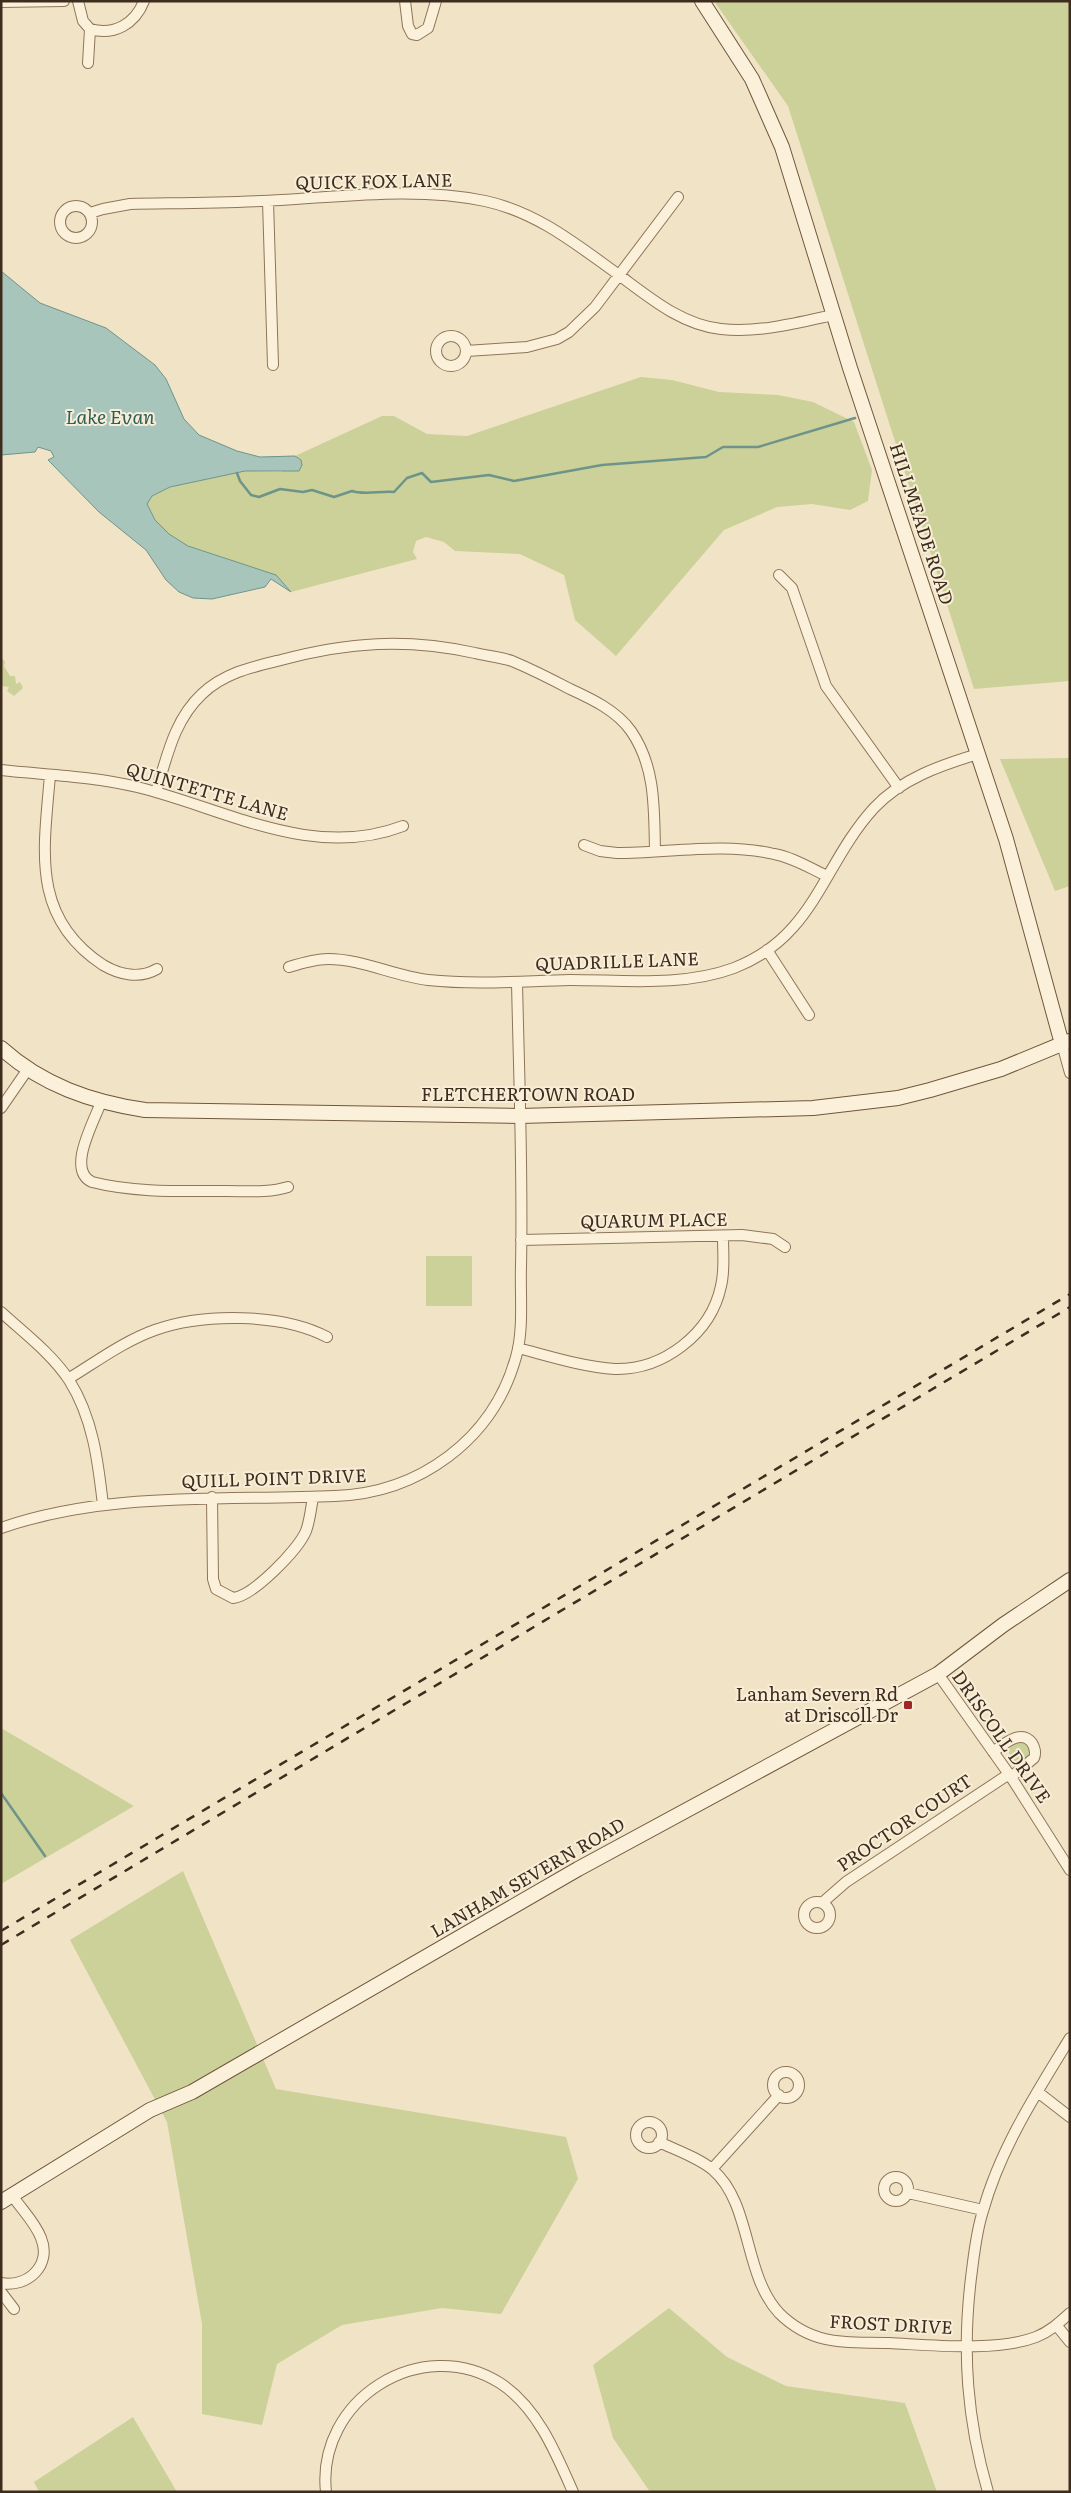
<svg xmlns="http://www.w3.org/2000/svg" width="1071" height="2493" font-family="Literata,serif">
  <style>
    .green { fill: #cbd199 }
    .water { fill: #a8c5bc; stroke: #6e948a }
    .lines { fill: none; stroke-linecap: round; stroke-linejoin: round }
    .stream { stroke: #6e948a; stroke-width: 2.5 }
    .street-casing { stroke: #8e755a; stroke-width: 12 }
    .secondary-casing { stroke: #70563d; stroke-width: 16 }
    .street { stroke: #fbf1db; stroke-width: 10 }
    .secondary { stroke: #fbf1db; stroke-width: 14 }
    .rail { stroke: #3e2d1f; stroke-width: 2.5; stroke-dasharray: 9 9; stroke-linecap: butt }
    .poi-dot { fill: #a1262a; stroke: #f8eed7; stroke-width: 2 }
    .labels { text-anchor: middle; stroke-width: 4; stroke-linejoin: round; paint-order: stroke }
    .street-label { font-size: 18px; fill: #3e2d1f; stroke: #f8eed7 }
    .poi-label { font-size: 18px; fill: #3e2d1f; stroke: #f8eed7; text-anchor: end }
    .water-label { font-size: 19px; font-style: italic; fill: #2d5e5a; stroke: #f8eed7 }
  </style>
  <rect width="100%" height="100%" fill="#f1e4c6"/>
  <path class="green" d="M714,1H1070V681L974,689L788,106Z
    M641,377L672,380L719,392L778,395L813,402L854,422L872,470L868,501L850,510L812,504L777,507L724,530L616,656L575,620L564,575L520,554L455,551L444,542L426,537L416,541L413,552L417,559L291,592L276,575L188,546L169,534L155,520L147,504L152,496L170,487L245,471L281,472L301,460L295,456L382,416H394L427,434L467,436Z
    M1,657L5,662L4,666L10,676H15L16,684L20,682L23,688L14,696L7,691L9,687L1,686Z
    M1070,758V886L1055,891L1000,759Z
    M426,1256H472V1306H426Z
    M1,1728L134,1806L1,1884Z
    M1009 1752a10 10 0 1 1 20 0a10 10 0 1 1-20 0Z
    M183,1871L276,2089L566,2137L578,2179L501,2314L442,2308L342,2325L277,2364L262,2425L202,2414V2324L167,2122L70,1940Z
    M669,2308L727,2357L786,2386L905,2403L937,2492H650L613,2438L593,2365Z
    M133,2417L177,2492H39L34,2482Z"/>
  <path class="water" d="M1,271L40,303L106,328L155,365L166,379L184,419L199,435L237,451L260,457L295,456L301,460L302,465L299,471H245L170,487L152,496L147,504L155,520L169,534L188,546L276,575L291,592L271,579L265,587L212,599L193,598L179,592L166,580L146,550L99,512L48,460L54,457L51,451L38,447L35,452L1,455Z"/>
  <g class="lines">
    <path class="stream" d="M237,473L240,481L251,495L259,497L280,489L303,492L312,490L334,497L352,491C362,495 381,491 394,492L407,478L422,473L431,482L489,475L514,481L602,465L706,457L723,447H758L855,418
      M1,1793L45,1856"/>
    <g class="street-casing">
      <path id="street" d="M78,1L83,21L90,29L88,63
        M405,1L408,26L412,34L417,35L428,28L436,1
        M1,2L64,1
        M90,29C114,36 135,24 144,1
        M268,201L273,365
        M60 222a16 16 0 1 1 32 0a16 16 0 1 1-32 0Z
        M90,213L103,209L130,204C180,203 231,203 281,200C348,196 419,187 485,201C537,212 577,245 619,275C650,298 682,325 721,329C759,333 797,323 833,315
        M436 351a15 15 0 1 1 30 0a15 15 0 1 1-30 0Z
        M466,351L527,347L557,339L569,332L595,307L678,197
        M779,575L792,588L826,686L899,788
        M1,770C46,775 93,776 137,787C224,808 312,861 403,826
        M50,775C44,849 30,917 103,965C120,975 140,979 157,969
        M156,792C167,757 174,720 202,694C224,673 252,667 281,660C348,642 406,638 475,653C487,656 500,657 512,661C531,669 551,679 570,689C592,699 617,711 631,731C656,767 654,810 655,851
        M584,845L600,851L617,853C668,853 723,842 774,854C792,857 810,868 827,876
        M767,950L809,1015
        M289,967C302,963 315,959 328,959C362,959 394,976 428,980C476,985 522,981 570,980C623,980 683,987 734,968C815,937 822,865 874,808C901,779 941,765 978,754
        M1062,1044L1070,1073
        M101,1102C94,1122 66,1170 92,1182C135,1193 182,1191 227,1191C247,1191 269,1193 288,1187
        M1,1108L28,1069
        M521,1240L742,1235L773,1239L785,1247
        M1,1312C24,1333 52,1354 69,1380C93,1418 98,1461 103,1505
        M518,1348C549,1356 583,1367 615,1369C663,1370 711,1334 721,1286C725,1270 723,1254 723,1237
        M68,1379C96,1362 124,1341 155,1330C203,1313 281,1313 327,1337
        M212,1497L213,1579L216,1589L233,1598C253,1596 298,1550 306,1531C310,1520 311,1508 313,1497
        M1,1528C108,1491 224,1501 335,1496C419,1493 493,1440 516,1357C524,1329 520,1295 521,1266C523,1172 519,1077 517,982
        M938,1674L1011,1777L1070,1870
        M993,1752C1003,1745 1021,1728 1032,1743C1035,1748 1036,1753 1034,1758L1011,1777
        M804 1915a13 13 0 1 1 26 0a13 13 0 1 1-26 0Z
        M822,1903L846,1882L1009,1774
        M773 2085a13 13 0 1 1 26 0a13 13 0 1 1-26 0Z
        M1039,2093L1070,2117
        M636 2135a13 13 0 1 1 26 0a13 13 0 1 1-26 0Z
        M659,2142C676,2150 699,2158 713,2170C752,2204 743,2274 779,2313C791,2325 808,2335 825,2339C845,2344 868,2342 889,2343C931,2345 997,2352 1036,2337C1049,2332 1059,2323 1070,2313
        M712,2169L779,2095
        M884 2189a12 12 0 1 1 24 0a12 12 0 1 1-24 0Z
        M908,2193L983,2210
        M1,2283C28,2288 52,2265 41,2238C35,2222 21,2209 12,2195
        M1,2292L14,2309
        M1057,2326L1070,2342
        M326,2492C316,2400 421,2333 500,2383C537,2407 556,2453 573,2492
        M988,2492C967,2420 962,2352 971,2278C974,2255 976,2232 983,2211C1000,2149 1037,2092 1070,2038"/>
    </g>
    <g class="secondary-casing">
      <path id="secondary" d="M702,1L752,79L782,147L850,368L1006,839L1062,1044
        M1,1048C42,1085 91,1102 145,1110L520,1116L813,1108L898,1098L930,1090L1001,1069L1069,1041
        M1,2202L150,2110L192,2092L578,1869L938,1674L1003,1625L1070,1580"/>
    </g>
    <use href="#street" class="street"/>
    <use href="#secondary" class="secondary"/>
    <path class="rail" d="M1,1931L1070,1294
      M1,1945L1070,1307"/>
  </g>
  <rect class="poi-dot" x="903" y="1700" width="10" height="10" rx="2.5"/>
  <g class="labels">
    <g class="street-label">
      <text transform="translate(374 182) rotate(-1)" y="6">QUICK FOX LANE</text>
      <text transform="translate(921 524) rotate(72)" y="6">HILLMEADE ROAD</text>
      <text transform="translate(207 792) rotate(16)" y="6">QUINTETTE LANE</text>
      <text transform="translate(617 962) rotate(-2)" y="6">QUADRILLE LANE</text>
      <text x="528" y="1101">FLETCHERTOWN ROAD</text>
      <text transform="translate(654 1221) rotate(-1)" y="6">QUARUM PLACE</text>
      <text transform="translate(274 1479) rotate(-2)" y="6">QUILL POINT DRIVE</text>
      <text transform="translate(1001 1737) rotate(55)" y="6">DRISCOLL DRIVE</text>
      <text transform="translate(905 1823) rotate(-34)" y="6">PROCTOR COURT</text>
      <text transform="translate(528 1878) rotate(-30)" y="6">LANHAM SEVERN ROAD</text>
      <text transform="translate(891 2325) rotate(3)" y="6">FROST DRIVE</text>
    </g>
    <g class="poi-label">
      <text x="898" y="1701">Lanham Severn Rd<tspan x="898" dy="21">at Driscoll Dr</tspan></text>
    </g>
    <g class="water-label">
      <text x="110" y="424">Lake Evan</text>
    </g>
  </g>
  <rect width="1071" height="2493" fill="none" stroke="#3e2d1f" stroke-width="5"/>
</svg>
